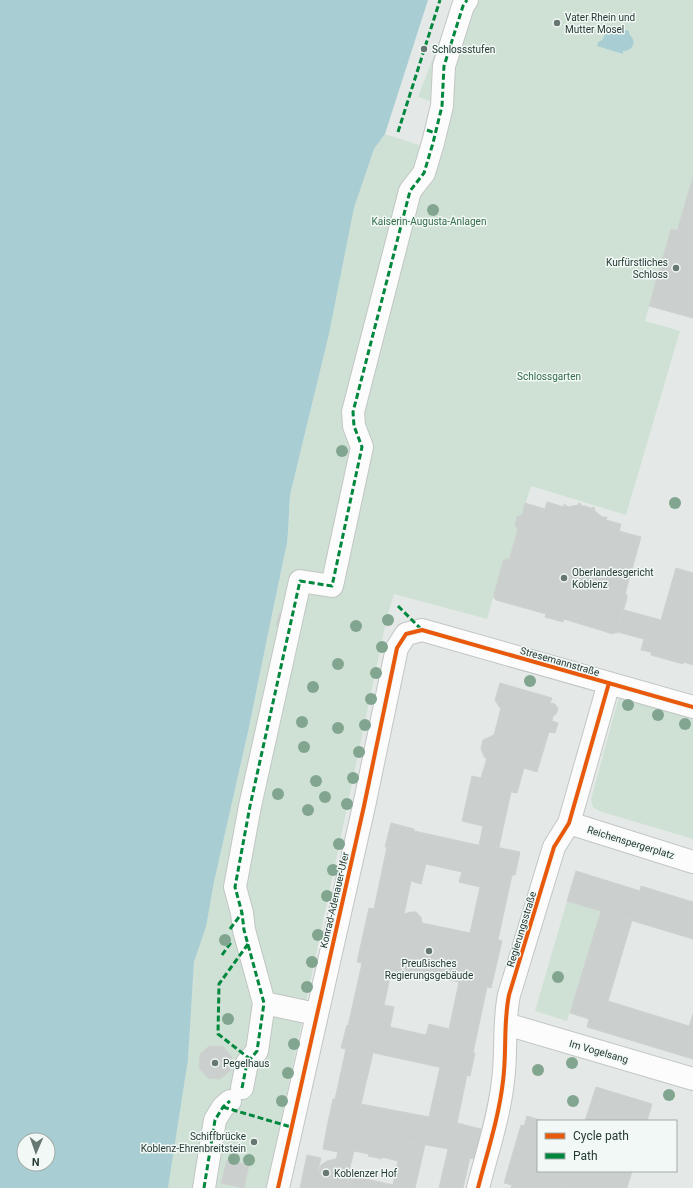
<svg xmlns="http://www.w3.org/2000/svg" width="693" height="1188" font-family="Roboto,sans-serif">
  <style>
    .green { fill: #cfe1d4 }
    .water { fill: #a8ced3; fill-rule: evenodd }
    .building { fill: #cbd0ce; stroke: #cdd2d0; fill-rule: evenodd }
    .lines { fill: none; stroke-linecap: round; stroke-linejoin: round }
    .minor-casing { stroke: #c1c6c4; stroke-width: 24 }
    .minor { stroke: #fbfcfb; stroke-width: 22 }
    .quiet { stroke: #00873e; stroke-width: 3; stroke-dasharray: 6 3; stroke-linecap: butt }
    .cycleway-casing { stroke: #f2f8f5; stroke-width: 6 }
    .cycleway { stroke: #e8590c; stroke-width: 4 }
    .tree { fill: #82a590 }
    .poi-dot { fill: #677773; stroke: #f2f8f5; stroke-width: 1.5 }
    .labels { text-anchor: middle; stroke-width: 3; stroke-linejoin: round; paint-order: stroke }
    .poi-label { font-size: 10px; fill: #243a34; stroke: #f2f8f5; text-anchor: start }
    .park-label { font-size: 10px; fill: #326d48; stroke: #f2f8f5 }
    .street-label { font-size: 10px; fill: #243a34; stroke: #f2f8f5 }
  </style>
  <rect width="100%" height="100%" fill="#e4e9e7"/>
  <path class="green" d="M455,0H693V177L677,231L671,229L645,321L680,331L626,515L531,486L522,515L517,517L515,525L518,529L509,560L503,562L487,619L394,594L387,617L267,1188H168L188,1060L194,962L206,927L214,882L248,732L287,543L288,532L290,495L329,334L354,208L374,149L385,134L422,146L436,103L418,97Z
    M620,693L693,714V839L599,811L593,807L591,799Z
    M567,901L601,911L567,1021L535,1011Z"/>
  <path class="water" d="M0,0H428L385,134L374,149L354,208L329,334L290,495L288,532L287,543L273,610L248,732L214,882L206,927L194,962L188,1060L168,1188H0ZM24,1140H48V1164H24Z
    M603,24L629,31V34C637,41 634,50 623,51V54L597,46L598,42C605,40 606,33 602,28Z"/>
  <path class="building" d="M693,177V318L649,306L671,229L677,231Z
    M547,502L564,507V504L568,507L578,505L579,503L581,504V506H586L592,509V507L595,508L594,510L602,517H607L606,520L621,524L619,531L641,537L625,594L627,595V598L617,633H613V634L564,619L563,622L545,617L546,614L496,600L494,598V595L503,561L506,559L509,560L518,529L515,525L517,517L522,515L525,503L545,509Z
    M676,568L693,573V665L684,662L683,664L651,655V652L641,650L650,617L661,620Z
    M624,610L650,617L644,639L618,632Z
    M279,613L287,615L285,628L276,626Z
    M500,683L552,698L550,703L555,704L558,709L556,714L553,716L552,721L558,723L555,733L549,732L537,772L524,768L517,793L511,792L499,847H496V849L479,845L483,826L462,821L472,776L481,778L487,758H485L481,749L483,740L494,735L501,708H500L495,700Z
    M391,823L414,829V831L496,849V847L520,852L515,875H512L498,940L502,941L491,988L487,987L473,1053H475L470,1076L447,1071L448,1069L365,1051L364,1053L341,1048L347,1025L348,1026L362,963L357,962L369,908L374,909L387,847H385ZM426,864L462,872L459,882L480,887L470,933L422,923L421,917L416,912H411L404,914L411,881L421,884ZM411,971L459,982L449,1029L429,1024L426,1035L390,1027L394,1007L384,1005L391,973L396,979L402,980L407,978Z
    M576,871L640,891L641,886L693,902V939L567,901Z
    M601,911L632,920L608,1001L689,1026L693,1014V1059L587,1027L589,1019L570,1013Z
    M209,1046H223L232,1057L230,1071L220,1079L208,1078L199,1068L200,1054Z
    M346,1049L364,1053L365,1051L373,1053L361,1104L429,1117L440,1067L448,1069L447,1071L467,1075L457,1123L481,1129L474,1159L470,1158L471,1153L327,1127L333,1099H335Z
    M596,1087L652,1104L647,1121H585Z
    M527,1116L543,1121H538V1171H571L566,1188H511L512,1185L504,1183L521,1125L524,1126Z
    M327,1127L425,1145L415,1188H348V1175L393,1185L398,1161L382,1157V1159L368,1156L369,1154L354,1151L351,1163L336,1159L338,1152L323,1149Z
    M448,1149L471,1153L463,1188H439Z
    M307,1155L321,1158L318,1171H319L321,1165L327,1161L336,1159L351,1163L348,1175V1188H300Z
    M227,1160L249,1165L244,1188L221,1183Z
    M571,1171H632L627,1188H566Z"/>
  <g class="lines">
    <g class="minor-casing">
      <path id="minor" d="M569,823L693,862
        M264,1003L316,1014
        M506,1024L693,1079
        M242,1088L247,1063L257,1051L264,1003L244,930L242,913L235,887L250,806L300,581L332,586L362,447L354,426L353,412L410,191L424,173L433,143L442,106L444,66L463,6L467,0
        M204,1188L215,1120L223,1107L230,1101
        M278,1188L364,806L397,648L406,634L422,630L693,707
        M478,1188C487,1153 499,1117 503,1081C507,1052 503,1024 509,995L554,847L569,823L609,683"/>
    </g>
    <use href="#minor" class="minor"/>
    <path class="quiet" d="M427,130L435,133
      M398,132L440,0
      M398,606L422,630
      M230,929L242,913
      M248,944L219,984L218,1034L250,1059
      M222,955L232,941
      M242,1088L247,1063L257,1051L264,1003L244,930L242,913L235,887L250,806L300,581L332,586L362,447L354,426L353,412L410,191L424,173L433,143L442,106L444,66L463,6L467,0
      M223,1107L291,1127
      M204,1188L215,1120L223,1107L230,1101"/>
    <g class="cycleway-casing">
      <path id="cycleway" d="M278,1188L364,806L397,648L406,634L422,630L693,707
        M478,1188C487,1153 499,1117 503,1081C507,1052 503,1024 509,995L554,847L569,823L609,683"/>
    </g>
    <use href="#cycleway" class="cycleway"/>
  </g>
  <g class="tree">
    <circle cx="433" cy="210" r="6"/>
    <circle cx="342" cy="451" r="6"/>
    <circle cx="675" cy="503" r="6"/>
    <circle cx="388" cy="620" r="6"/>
    <circle cx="356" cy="626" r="6"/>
    <circle cx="382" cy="647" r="6"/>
    <circle cx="338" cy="664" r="6"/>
    <circle cx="376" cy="673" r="6"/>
    <circle cx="530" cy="681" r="6"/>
    <circle cx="313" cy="687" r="6"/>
    <circle cx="371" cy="699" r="6"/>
    <circle cx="628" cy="705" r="6"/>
    <circle cx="658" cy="715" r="6"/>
    <circle cx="302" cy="722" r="6"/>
    <circle cx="685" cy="724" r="6"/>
    <circle cx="365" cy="725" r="6"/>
    <circle cx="338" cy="728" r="6"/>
    <circle cx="304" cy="747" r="6"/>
    <circle cx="359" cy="752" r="6"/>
    <circle cx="353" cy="778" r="6"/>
    <circle cx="316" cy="781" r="6"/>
    <circle cx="278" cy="794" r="6"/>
    <circle cx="325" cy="797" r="6"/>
    <circle cx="347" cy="804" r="6"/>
    <circle cx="308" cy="810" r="6"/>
    <circle cx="339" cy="844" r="6"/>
    <circle cx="333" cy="870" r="6"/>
    <circle cx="327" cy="896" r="6"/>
    <circle cx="318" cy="935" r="6"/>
    <circle cx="225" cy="940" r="6"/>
    <circle cx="312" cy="962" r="6"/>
    <circle cx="558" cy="977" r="6"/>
    <circle cx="307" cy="987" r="6"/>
    <circle cx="228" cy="1019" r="6"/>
    <circle cx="294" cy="1044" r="6"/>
    <circle cx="572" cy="1063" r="6"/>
    <circle cx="538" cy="1070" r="6"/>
    <circle cx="288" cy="1073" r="6"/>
    <circle cx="669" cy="1095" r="6"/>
    <circle cx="282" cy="1101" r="6"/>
    <circle cx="573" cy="1101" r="6"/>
    <circle cx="234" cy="1159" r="6"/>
    <circle cx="249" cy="1160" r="6"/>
  </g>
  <g class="poi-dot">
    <circle cx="557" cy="23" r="4"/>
    <circle cx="424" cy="49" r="4"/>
    <circle cx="676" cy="268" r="4"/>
    <circle cx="564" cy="578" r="4"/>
    <circle cx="429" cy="951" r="4"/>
    <circle cx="215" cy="1063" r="4"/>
    <circle cx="254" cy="1142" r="4"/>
    <circle cx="326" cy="1173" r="4"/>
  </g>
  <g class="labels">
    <g class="poi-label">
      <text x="565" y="21">Vater Rhein und<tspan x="565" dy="12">Mutter Mosel</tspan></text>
      <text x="432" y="53">Schlossstufen</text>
      <text x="668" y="266" text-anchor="end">Kurfürstliches<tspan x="668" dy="12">Schloss</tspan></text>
      <text x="572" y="576">Oberlandesgericht<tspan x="572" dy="12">Koblenz</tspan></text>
      <text x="429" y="967" text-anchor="middle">Preußisches<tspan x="429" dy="12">Regierungsgebäude</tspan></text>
      <text x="223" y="1067">Pegelhaus</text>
      <text x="246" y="1140" text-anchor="end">Schiffbrücke<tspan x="246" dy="12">Koblenz-Ehrenbreitstein</tspan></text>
      <text x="334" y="1177">Koblenzer Hof</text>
    </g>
    <g class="park-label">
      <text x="429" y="225">Kaiserin-Augusta-Anlagen</text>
      <text x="549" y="380">Schlossgarten</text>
    </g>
    <g class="street-label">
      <text transform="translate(560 661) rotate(16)" y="4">Stresemannstraße</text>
      <text transform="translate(631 842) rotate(17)" y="4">Reichenspergerplatz</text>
      <text transform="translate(334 900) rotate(-77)" y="4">Konrad-Adenauer-Ufer</text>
      <text transform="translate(521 929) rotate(-73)" y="4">Regierungsstraße</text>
      <text transform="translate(599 1051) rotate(16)" y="4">Im Vogelsang</text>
    </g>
  </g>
  <rect x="537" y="1120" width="140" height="52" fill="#f2f8f5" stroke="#a0aca8"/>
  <rect x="545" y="1133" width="20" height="6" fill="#e8590c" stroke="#a0aca8"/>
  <text x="573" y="1140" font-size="12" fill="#243a34">Cycle path</text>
  <rect x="545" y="1153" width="20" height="6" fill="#00873e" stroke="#a0aca8"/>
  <text x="573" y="1160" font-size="12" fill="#243a34">Path</text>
  <g transform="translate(36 1152) rotate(182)"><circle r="19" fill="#f2f8f5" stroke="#a0aca8"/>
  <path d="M0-3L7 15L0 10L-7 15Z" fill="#677773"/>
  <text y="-6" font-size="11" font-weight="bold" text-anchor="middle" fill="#243a34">N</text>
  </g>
</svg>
